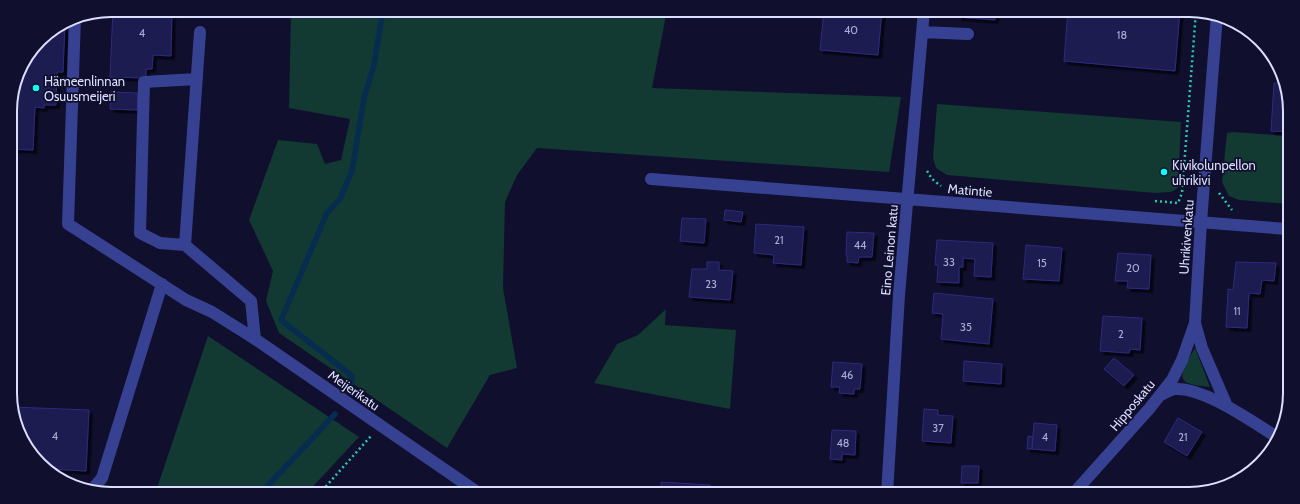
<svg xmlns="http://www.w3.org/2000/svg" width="1300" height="504" font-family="Cabin,sans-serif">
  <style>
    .green { fill: #123932 }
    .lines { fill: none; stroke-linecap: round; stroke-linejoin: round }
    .stream { stroke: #062c50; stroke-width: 5.5 }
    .building { fill: #1c1a51; stroke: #2e2a7f; filter: url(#shadow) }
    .path { stroke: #26caa7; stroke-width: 2.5; stroke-dasharray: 2 3; stroke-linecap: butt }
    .minor { stroke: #364191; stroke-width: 12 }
    .poi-dot { fill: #08fff3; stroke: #100f2e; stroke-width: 1.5 }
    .labels { text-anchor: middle; stroke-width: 3.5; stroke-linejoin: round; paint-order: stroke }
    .number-label { font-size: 11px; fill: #acadd4 }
    .poi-label { font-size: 13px; fill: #dcdeff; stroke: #100f2e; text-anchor: start }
    .street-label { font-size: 13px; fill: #dcdeff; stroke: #100f2e }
    .rim { fill: none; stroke: #dcdeff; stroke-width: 2 }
  </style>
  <defs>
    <filter id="shadow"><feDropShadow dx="3.5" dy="3.5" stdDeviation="0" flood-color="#0009"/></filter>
  </defs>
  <rect width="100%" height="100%" fill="#100f2e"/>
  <path class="green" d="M291,10H667L652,88L901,97L889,172L537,148L517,175L505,202L503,288L517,368L490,375L447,448L279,333L266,301L273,271L249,220L278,140L317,144L325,164L341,160L350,119L289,108Z
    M937,104L1181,122L1178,188L1171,192L1155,193L947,175L936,168L933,158Z
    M1233,132L1289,136L1288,204L1239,200L1229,196L1222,182L1227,133Z
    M666,309L665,325L736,330L730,409L594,383L617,344L638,335Z
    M208,336L359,437L306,494H155Z
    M1195,348L1210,387C1203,386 1195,386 1188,383C1174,378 1190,357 1195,348Z"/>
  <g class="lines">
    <path class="stream" d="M351,388L352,376L281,320L327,213L340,199L352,171L364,98L374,65L383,10
      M260,494L335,414"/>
  </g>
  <path class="building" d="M113,10H172L171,56L153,55L152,69H146V78L110,77Z
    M824,10H882L878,55L820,50Z
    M959,10H996L995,20L958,17Z
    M1068,10H1180L1175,71L1064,61Z
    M65,22L63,72H57L56,105H44V108L35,107L33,150L10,149V104L21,66L44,35Z
    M1274,83H1283L1289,98V132L1271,131Z
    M111,92L138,93L137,110L110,109Z
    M725,210L743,212L741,222L724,220Z
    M682,218L706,219L704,243L680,241Z
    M756,224L804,227L801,265L773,263L774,255L754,253Z
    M847,232L874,233L872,257H859L858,263L847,262V256H846Z
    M937,240L993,243L991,277L974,276L975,259L963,258V267H959V283L937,282L938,265H935Z
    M1026,245L1062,248L1059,281L1023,279Z
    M1118,253L1151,255L1149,289L1127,288L1128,281H1115Z
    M707,262H719V270L733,271L730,300L689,297L692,269H707Z
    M1236,262L1276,263L1274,281L1262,280L1260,294L1249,293L1247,328L1226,327L1228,289L1233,290Z
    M934,293L993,299L989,344L941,339L943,314L932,313Z
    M1103,316L1142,318L1140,350L1130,349L1129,353L1100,351Z
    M1114,358L1134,375L1124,386L1104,369Z
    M964,361L1002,364L1001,384L963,381Z
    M833,362L862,364L860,389H854V394L839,393L840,387H831Z
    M12,407L89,410L86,471L50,469L35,459L12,412Z
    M924,409L938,410V415L953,416L951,443L922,441Z
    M1178,418L1202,432L1187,456L1164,442Z
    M1034,423L1057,425L1055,451L1032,449Z
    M832,430L856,431L855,455L842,454V460L830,459Z
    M1028,436L1033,437L1032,449H1027Z
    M962,466H979L978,483H961Z
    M661,482L710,485V494H661Z"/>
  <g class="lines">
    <path class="path" d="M927,171L932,179L941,186
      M1219,193L1232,210
      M1155,201L1178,203L1182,193L1196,11
      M319,494L371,436"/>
    <path class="minor" d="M1217,15L1201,222L1195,323L1202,348L1227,406
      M75,17L68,224L186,300L212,312L255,339L480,494
      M200,32L185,245L251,301L255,339
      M922,32L968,34
      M651,179L1287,229
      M185,245L160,243L140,233L144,82L197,79
      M1161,395C1165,393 1171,389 1176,389C1205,388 1251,421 1277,437
      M91,491L102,478L162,284
      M887,494L899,295L924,10
      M1073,494L1149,409L1172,380L1182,360L1195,323"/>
  </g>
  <g class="poi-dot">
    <circle cx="36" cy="88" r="4"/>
    <circle cx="1164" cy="172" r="4"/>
  </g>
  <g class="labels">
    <g class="number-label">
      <text x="851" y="34">40</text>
      <text x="142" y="37">4</text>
      <text x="1122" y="39">18</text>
      <text x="779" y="244">21</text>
      <text x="860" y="249">44</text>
      <text x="949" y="266">33</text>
      <text x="1042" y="267">15</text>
      <text x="1133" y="272">20</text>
      <text x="711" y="288">23</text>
      <text x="1237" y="315">11</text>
      <text x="966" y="331">35</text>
      <text x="1121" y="338">2</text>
      <text x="847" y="379">46</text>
      <text x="938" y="432">37</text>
      <text x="55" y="440">4</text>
      <text x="1045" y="441">4</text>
      <text x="1183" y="441">21</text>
      <text x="843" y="447">48</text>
    </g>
    <g class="poi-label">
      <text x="44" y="86">Hämeenlinnan<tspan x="44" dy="15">Osuusmeijeri</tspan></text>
      <text x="1172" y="170">Kivikolunpellon<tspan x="1172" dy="15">uhrikivi</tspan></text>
    </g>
    <g class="street-label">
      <text transform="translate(970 190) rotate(5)" y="5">Matintie</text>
      <text transform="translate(1186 237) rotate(-86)" y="5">Uhrikivenkatu</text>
      <text transform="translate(889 250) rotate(-85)" y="5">Eino Leinon katu</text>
      <text transform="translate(354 390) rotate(35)" y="5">Meijerikatu</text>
      <text transform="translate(1132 405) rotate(-50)" y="5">Hipposkatu</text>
    </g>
  </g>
  <path d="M0 0H1300V504H0ZM111 17H1189A94 94 0 0 1 1283 111V393A94 94 0 0 1 1189 487H111A94 94 0 0 1 17 393V111A94 94 0 0 1 111 17Z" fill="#100f2e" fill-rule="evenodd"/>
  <path class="rim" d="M111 17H1189A94 94 0 0 1 1283 111V393A94 94 0 0 1 1189 487H111A94 94 0 0 1 17 393V111A94 94 0 0 1 111 17Z"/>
</svg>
